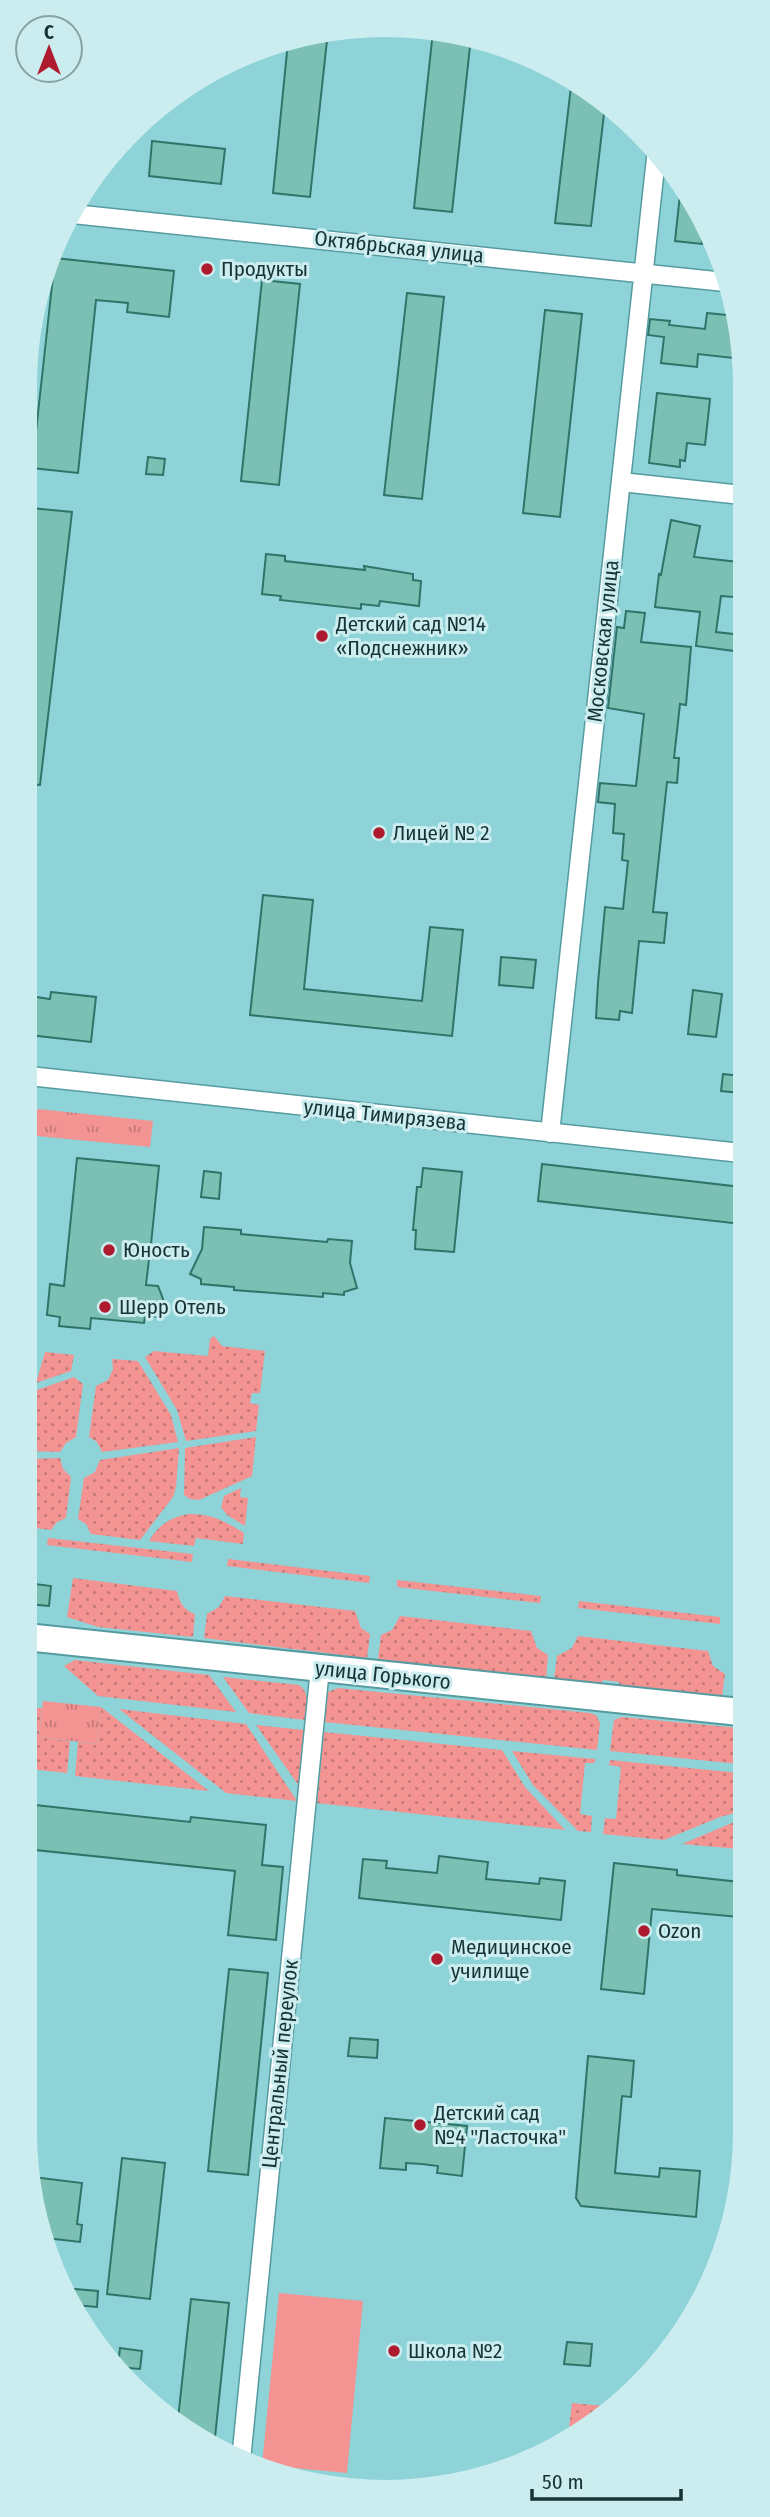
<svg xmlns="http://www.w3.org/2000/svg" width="770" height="2517" font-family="'Fira Sans Condensed',sans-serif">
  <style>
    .grass { fill: url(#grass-dots) }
    .park { fill: url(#park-tufts) }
    .pitch { fill: #f39492 }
    .building { fill: #7cbfb3; stroke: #307469; stroke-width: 2 }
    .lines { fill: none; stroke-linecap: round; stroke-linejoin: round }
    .minor-casing { stroke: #569ba0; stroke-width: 21 }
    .secondary-casing { stroke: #569ba0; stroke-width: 30 }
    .minor { stroke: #fff; stroke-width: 18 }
    .secondary { stroke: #fff; stroke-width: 26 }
    .poi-dot { fill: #af1b2e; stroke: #cbedef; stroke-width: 2.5 }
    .labels { text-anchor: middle; stroke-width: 6; stroke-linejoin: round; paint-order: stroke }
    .street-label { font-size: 21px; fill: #163335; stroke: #cbedef }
    .poi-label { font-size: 21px; fill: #163335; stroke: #cbedef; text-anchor: start }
  </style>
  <defs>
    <pattern id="grass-dots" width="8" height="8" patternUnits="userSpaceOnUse" patternTransform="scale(1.75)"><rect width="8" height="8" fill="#f39492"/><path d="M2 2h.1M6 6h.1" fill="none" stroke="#c47978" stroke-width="1.8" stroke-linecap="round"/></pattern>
    <pattern id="park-tufts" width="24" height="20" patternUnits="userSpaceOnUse" patternTransform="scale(1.75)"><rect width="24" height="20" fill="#f39492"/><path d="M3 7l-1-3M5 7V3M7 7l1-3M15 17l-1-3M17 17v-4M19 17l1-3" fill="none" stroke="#c47978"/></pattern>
  </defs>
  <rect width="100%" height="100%" fill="#8dd3d8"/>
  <path class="grass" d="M214,1336L222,1346L265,1351L260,1393H252L250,1403L259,1405L256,1431L186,1441L177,1410L145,1357L154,1351L208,1356L210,1339Z
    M45,1352L74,1355L71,1371L36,1383Z
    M112,1359L138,1361L171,1415L178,1442L102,1452L97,1442L89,1437L96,1386L108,1380L113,1369Z
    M74,1377L83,1384L76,1437L66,1443L60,1452L27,1451V1412L34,1391Z
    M256,1437L252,1476L199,1500L190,1499L184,1495L185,1448Z
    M179,1448L176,1487L173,1497L140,1540L91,1534L86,1524L78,1519L84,1478L95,1472L100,1460Z
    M60,1458L63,1469L71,1477L66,1518L57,1522L51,1530L27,1527V1459Z
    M241,1488L240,1497L248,1498L245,1526L227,1515L221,1507L224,1496Z
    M189,1514C212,1514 225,1521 244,1533L243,1544L196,1538L194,1546L149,1541C158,1525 171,1517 189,1514Z
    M48,1538L193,1554L192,1562L47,1545Z
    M228,1559L370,1576L369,1583L227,1566Z
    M73,1578L177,1591C179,1601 184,1611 195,1614L193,1637L98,1627L67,1617Z
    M397,1580L541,1596L540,1603L397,1587Z
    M225,1596L355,1611L361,1628L370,1634L367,1658L204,1638L207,1614L219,1607Z
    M579,1601L720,1617V1624L578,1608Z
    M400,1616L531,1631L537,1648L548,1655L546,1678L378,1659L381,1635L392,1630Z
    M578,1636L708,1651L713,1666L725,1674L722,1697L619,1687V1682L603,1680L602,1685L554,1679L557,1656L572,1648Z
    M75,1660L209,1675L236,1712L98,1696L64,1666Z
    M223,1677L299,1685C311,1693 306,1707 305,1720L249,1713Z
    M338,1688L590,1713L596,1715L600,1723L597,1750L324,1722L328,1692Z
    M101,1707L209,1791L75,1776L78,1742L97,1744Z
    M36,1708H42L39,1737L70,1741L67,1773L29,1769Z
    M119,1709L246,1724L297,1801L226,1793Z
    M622,1717L739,1728V1764L610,1751L614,1720Z
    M256,1725L304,1730L299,1786Z
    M324,1732L502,1750L525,1787L565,1830L317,1803Z
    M512,1751L595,1759V1763H585L580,1814L592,1816L591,1832L578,1831L533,1785Z
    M610,1760L739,1773V1812L720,1817L664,1840L603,1834L605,1818L616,1819L621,1767L609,1765Z
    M739,1820V1849L682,1844Z
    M572,2403L614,2407L604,2418L568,2436Z"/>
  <path class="park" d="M28,1108L153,1121L150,1147L37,1136L28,1220Z
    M43,1701L101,1707L97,1744L39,1737Z"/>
  <path class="pitch" d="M279,2293L363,2301L347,2473L262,2465Z"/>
  <path class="building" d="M315,31H328L310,197L273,193L288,42Z
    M433,31L456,32L471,37L452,212L414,208Z
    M572,78L605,105L591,226L555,223Z
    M152,141L225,149L221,184L149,176Z
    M681,185L704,220L702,244L675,241Z
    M55,258L174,271L169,317L127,312L128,303L96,300L78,473L32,468Z
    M262,280L300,284L279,485L241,481Z
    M407,293L444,297L422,499L384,495Z
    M545,310L582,314L560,517L523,513Z
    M707,313L736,316L742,338V359L698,354L697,367L661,363L664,337L648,335L650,319L670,321L669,325L705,329Z
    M657,393L710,399L705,445L687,443L685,461L680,460V467L649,463Z
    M148,457L165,459L163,475L146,474Z
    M31,508L72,512L40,785L30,784Z
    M671,520L700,526L694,557L738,562L734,597L721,596L716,632L742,635V652L696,646L700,612L655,607L659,574L661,575Z
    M266,554L285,556V561L365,570L364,566L413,574V580L421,581L419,606L380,601L379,606L361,604V609L280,600L281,596L262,594Z
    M626,611L645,613L641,642L691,647L686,705L680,704L674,758H679L677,783L667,782L653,912L667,913L664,943L639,941L632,1013L620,1011L619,1020L596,1018L598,983L605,907L623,909L628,861L622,860L624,834L613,833L615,804L598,802L600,783L636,786L644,714L608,708L617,627L624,628Z
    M263,895L313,900L304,989L422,1001L430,927L463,930L452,1036L250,1015Z
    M501,957L536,960L533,988L499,985Z
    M693,990L722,994L716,1037L688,1034Z
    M51,992L96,997L91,1042L29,1035V996L50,999Z
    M723,1074L741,1076V1093L721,1091Z
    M77,1158L159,1166L150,1254L147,1253L149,1259L146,1285L158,1286L163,1299L161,1317L145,1316L144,1323L91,1318L90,1329L59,1326L60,1317L47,1315L50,1284L64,1286Z
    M542,1164L741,1187V1224L538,1201Z
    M423,1168L462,1172L454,1252L415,1249L416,1230H413L417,1187H421Z
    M204,1171L221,1173L219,1199L201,1197Z
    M204,1227L241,1230V1234L327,1242L328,1239L352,1241L350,1263L357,1288L344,1292V1295L323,1293V1297L234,1290V1287L201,1284V1279L190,1274L202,1249Z
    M27,1583L51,1586L49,1606L27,1604Z
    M26,1804L190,1822L191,1817L266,1825L262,1865L283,1867L276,1940L228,1935L235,1871L26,1849Z
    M439,1856L488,1862L486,1879L539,1884L540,1878L565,1881L561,1920L359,1898L363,1859L387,1861L386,1868L437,1873Z
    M614,1863L677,1870V1875L739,1882V1917L652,1909L644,1994L601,1989Z
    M229,1969L268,1973L248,2175L208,2171Z
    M350,2038L378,2040L377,2058L348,2056Z
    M588,2056L634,2061L631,2097L622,2096L615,2173L659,2177L660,2168L700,2171L696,2217L581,2206L576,2198Z
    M385,2118L467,2126L462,2176L437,2173L438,2166L422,2164L406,2163V2170L380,2168Z
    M122,2158L165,2163L150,2299L107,2294Z
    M33,2177L82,2183L77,2224L82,2225L80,2242L46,2238Z
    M63,2288L98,2291L97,2307L74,2305Z
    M191,2299L229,2303L214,2447L178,2419Z
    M567,2342L592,2344L590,2366L564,2364Z
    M120,2348L142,2351L140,2369L118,2367Z"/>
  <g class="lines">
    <g class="minor-casing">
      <path id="minor" d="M73,214L725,282
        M621,482L742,495
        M29,1076L741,1153
        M550,1133L657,149
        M241,2460L320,1668"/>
    </g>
    <g class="secondary-casing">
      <path id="secondary" d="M26,1637L740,1712"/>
    </g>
    <use href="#minor" class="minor"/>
    <use href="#secondary" class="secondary"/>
  </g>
  <g class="poi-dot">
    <circle cx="207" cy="269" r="7"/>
    <circle cx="322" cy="636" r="7"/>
    <circle cx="379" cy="833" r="7"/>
    <circle cx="109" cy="1250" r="7"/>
    <circle cx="105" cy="1307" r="7"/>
    <circle cx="644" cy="1931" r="7"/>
    <circle cx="437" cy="1959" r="7"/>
    <circle cx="420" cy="2125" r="7"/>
    <circle cx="394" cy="2351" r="7"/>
  </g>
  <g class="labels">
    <g class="street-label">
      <text transform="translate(399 247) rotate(6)" y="7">Октябрьская улица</text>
      <text transform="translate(603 641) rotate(-84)" y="7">Московская улица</text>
      <text transform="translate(385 1115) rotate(6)" y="7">улица Тимирязева</text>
      <text transform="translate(383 1675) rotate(6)" y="7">улица Горького</text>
      <text transform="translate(280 2064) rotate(-84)" y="7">Центральный переулок</text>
    </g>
    <g class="poi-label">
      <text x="221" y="276">Продукты</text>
      <text x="336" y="631">Детский сад №14<tspan x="336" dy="24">«Подснежник»</tspan></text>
      <text x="393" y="840">Лицей № 2</text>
      <text x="123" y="1257">Юность</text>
      <text x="119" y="1314">Шерр Отель</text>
      <text x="658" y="1938">Ozon</text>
      <text x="451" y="1954">Медицинское<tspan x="451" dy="24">училище</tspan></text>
      <text x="434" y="2120">Детский сад<tspan x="434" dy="24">№4 "Ласточка"</tspan></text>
      <text x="408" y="2358">Школа №2</text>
    </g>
  </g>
  <path d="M0 0H770V2517H0ZM385 37H385A348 348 0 0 1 733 385V2132A348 348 0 0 1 385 2480H385A348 348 0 0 1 37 2132V385A348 348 0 0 1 385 37Z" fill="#cbedef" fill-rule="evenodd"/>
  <g transform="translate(49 49)"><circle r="33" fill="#cbedef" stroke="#83a3a5" stroke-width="2"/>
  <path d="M0-5L12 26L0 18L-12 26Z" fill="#af1b2e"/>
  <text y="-10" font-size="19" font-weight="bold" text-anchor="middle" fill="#163335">С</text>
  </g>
  <path d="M532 2489v10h149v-10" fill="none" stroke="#163335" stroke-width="3.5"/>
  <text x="542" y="2489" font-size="21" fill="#163335" stroke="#cbedef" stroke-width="5" paint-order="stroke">50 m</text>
</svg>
